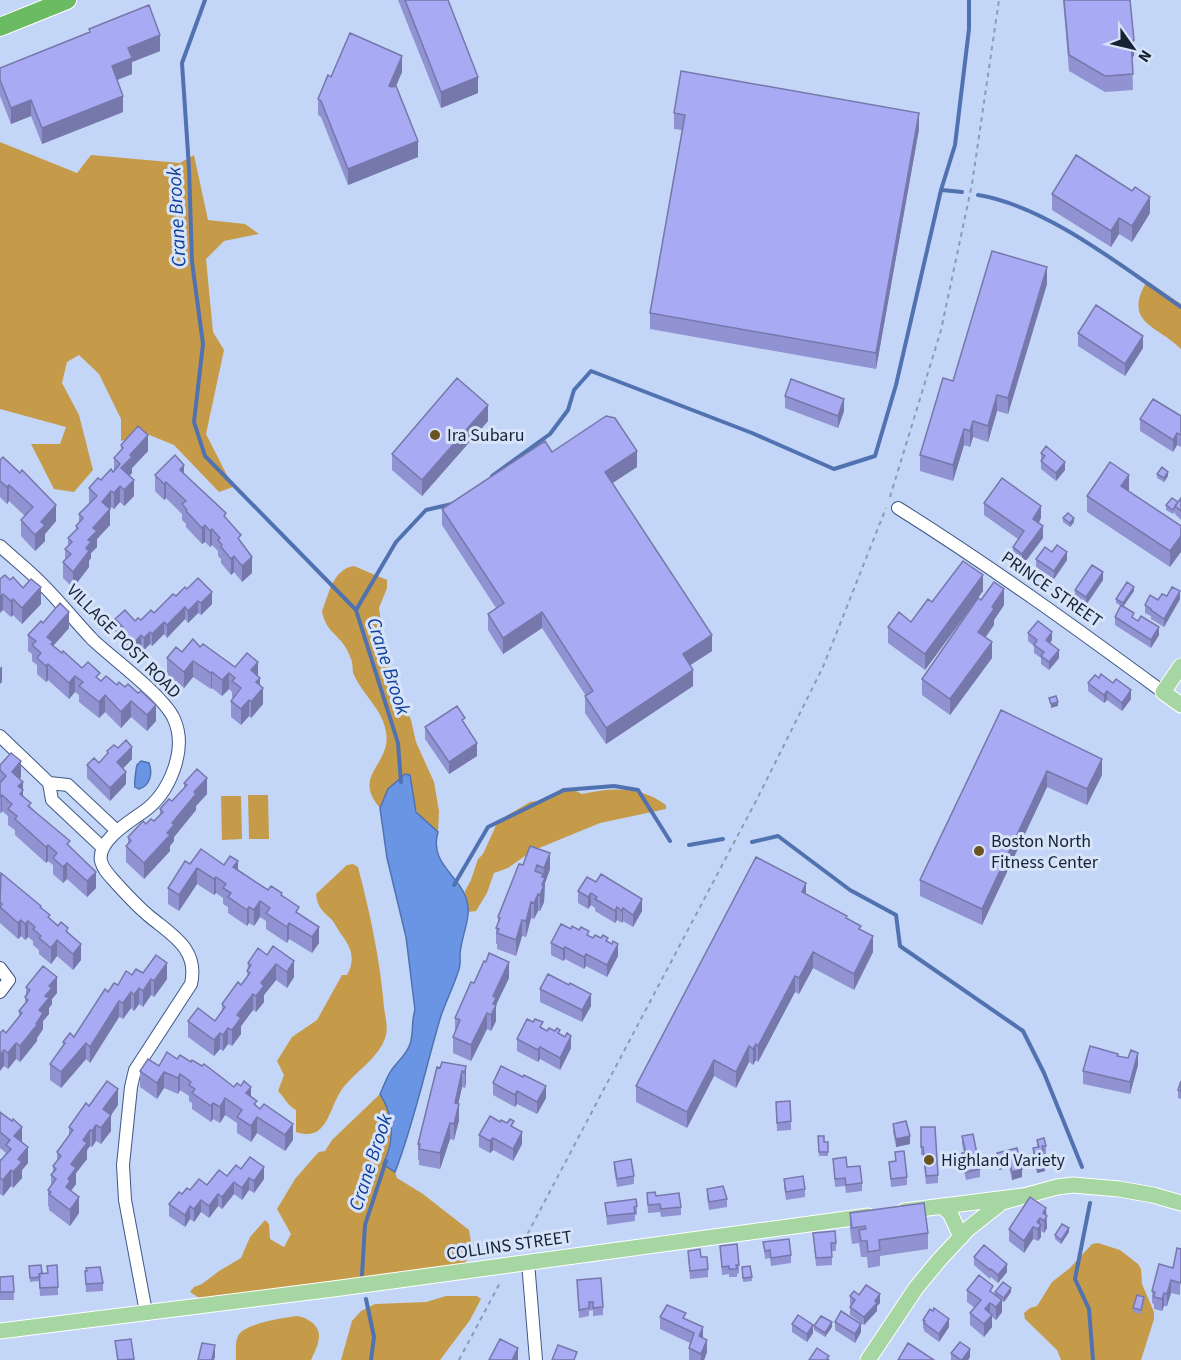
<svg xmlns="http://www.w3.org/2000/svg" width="1181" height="1360" font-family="'Source Sans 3',sans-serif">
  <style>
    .green { fill: #c59b49 }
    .water { fill: #6a95e5; stroke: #5172b0; stroke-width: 1.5 }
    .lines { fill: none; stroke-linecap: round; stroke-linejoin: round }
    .stream { stroke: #5172b0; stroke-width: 4 }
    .minor-casing { stroke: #3f5887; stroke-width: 14 }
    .major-casing { stroke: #fff; stroke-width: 17 }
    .highway-casing { stroke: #fff; stroke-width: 20 }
    .path { stroke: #8b9ab7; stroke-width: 2; stroke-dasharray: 4.5 4.5; stroke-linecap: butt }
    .minor { stroke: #fff; stroke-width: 12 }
    .major { stroke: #a6d6a1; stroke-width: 15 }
    .highway { stroke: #6bbb63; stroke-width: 18 }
    .wall { fill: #9092d1 }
    .shaded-wall { fill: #7677aa }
    .building { fill: #a8aaf3; stroke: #7677aa; stroke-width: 1.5 }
    .poi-dot { fill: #6b5223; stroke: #d7e3f9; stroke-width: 2 }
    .labels { text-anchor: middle; stroke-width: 6; stroke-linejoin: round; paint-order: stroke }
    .poi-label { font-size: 18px; fill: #172236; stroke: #d7e3f9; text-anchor: start }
    .street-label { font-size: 18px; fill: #172236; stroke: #d7e3f9 }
    .water-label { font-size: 20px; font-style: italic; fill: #103e9b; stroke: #d7e3f9 }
  </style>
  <rect width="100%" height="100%" fill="#c4d6f7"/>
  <path class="green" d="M0,142L77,173L91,155L180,163L194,155L208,220L245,224L259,234L224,241L206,259L213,332L224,350L206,434L233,487L219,492L174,445L147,434L121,441V419L99,374L79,355L67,362L62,383L79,415L93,470L74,492L54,489L31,444H60L66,427L0,409Z
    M1147,281L1181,304V349C1157,325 1122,323 1147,281Z
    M354,566L387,580V588L379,608L386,659L411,720L416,742L434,782L439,811L438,832C421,817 414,816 413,791L388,789L380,808C351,774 392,765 386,732C383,710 363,695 354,675C352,671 353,666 352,662C351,658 347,649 344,645C334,631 326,631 322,611C329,594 333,569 354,566Z
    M563,788H570L582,794C612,787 641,786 666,805V809L600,823L532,851L508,868L494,873L487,893L476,911L468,912L465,891L471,880L478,859L483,854L498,821L530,802L544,800Z
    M248,795H268L269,839H249Z
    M221,796H241L242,839L222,840Z
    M353,864L358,867C370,913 380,959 384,1007C385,1015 388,1027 386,1035C379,1061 350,1073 338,1096C328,1114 325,1142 296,1132V1110C287,1105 285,1098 278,1091L284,1075L277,1061L292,1037L317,1020L342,975H347C356,959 351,947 341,934C337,929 335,922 330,918C322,911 317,906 316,894L347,865Z
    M380,1094C394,1117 394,1139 383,1164L395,1172L397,1178L423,1194L469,1230L472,1247L463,1268L207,1303L190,1292L194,1287L202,1284L219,1271L241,1258L250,1237L265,1220L269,1224L270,1239L284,1247L291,1234L277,1209L295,1179L315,1156L319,1152L325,1151L332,1140Z
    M1098,1243L1120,1250L1138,1264L1141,1269L1142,1284L1154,1312V1319L1141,1360H1061L1057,1350L1025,1319L1024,1313L1030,1308L1037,1306L1052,1282L1070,1268L1092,1244Z
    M446,1296H477L481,1299L470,1320L440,1360H341L352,1321L361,1311L375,1304L426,1302Z
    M297,1316C303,1317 305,1318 310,1321C326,1332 317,1346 311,1360H236C236,1353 235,1342 238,1336C244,1323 284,1318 297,1316Z"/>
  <path class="water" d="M141,761L149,763C153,773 150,786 139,789L135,787C134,784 136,769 137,765Z
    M405,774L410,775L416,812L438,832C427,869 471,878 468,914C467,927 461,940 460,954C460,960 461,966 458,972C453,988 445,1003 440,1019C425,1070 414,1123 395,1172L383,1164C395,1141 394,1116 380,1094C384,1086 387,1075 393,1068C399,1060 407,1054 410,1044C414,1032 411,1021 415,1010L406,937L387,858L380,808L388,789Z"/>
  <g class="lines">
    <path class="stream" d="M205,0L182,63L189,168L192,262L203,344L194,422L205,456L356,610L398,743L401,782
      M942,190L962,192
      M978,195C1047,206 1124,268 1181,307
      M492,476L550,434L568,410L574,390L591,371L752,433L834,469L875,456L896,385L941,190L955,145L969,29V0
      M356,610L396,542L426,510L452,504
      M752,842L778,836L850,890L896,915L900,946L1023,1031L1044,1073L1082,1167
      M689,845L723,839
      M454,885L488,827L564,790L614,786L638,790L670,841
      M1090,1203L1075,1279L1089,1309L1093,1360
      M362,1275L365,1225L386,1161
      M366,1299L374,1337L371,1360"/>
    <g class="minor-casing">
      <path id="minor" d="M898,508C989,565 1076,628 1163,692
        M0,546C12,557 26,568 37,579C57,598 74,620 93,640C113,659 164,696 174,719C188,750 169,794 143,812C129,822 97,841 101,861C103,870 111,877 117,884C127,895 137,906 149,916C172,935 199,949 191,984L135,1070L131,1087L123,1165L125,1200L146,1312
        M0,736L49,783
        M103,848L52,800L49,783L68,785L117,831
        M0,968L9,980L0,992
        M528,1262L536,1360"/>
    </g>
    <g class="major-casing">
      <path id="major" d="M1181,666L1163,692L1181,705
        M942,1206L950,1213L961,1237
        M904,1211L1023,1196
        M0,1331L333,1289L868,1216
        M868,1360L916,1288L940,1259L969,1228L1002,1202L1057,1187L1073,1185L1119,1189L1153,1195L1181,1203"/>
    </g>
    <g class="highway-casing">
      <path id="highway" d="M0,27L67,0"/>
    </g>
    <path class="path" d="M890,497L941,330L972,184L999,0
      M519,1250L757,799L823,667L886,508
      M459,1360L501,1281"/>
    <use href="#minor" class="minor"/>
    <use href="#major" class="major"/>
    <use href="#highway" class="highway"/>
  </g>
  <path class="wall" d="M398,0H448L478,93L441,108Z
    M1063,0H1130L1134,56L1132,57L1133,90L1105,92L1069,71Z
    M89,29L160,51L132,62V74L117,80L123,112L42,144L31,116L11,124L0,96V68L89,33Z
    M402,72L396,86L418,157L348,185L321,117L318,115V99L331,77Z
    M674,113L919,129L876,369L650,329V313L682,130L674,129Z
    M1052,194L1150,213L1132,242L1119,234L1111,247L1052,210Z
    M1047,284L1008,414L997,411L988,442L973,437L970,447L964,445L953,481L920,471V455L953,381Z
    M1078,333L1143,348L1125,376L1078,346Z
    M785,396L844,411L838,428L785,408Z
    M1181,416V447L1177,445L1173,452L1140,431V419Z
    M488,421L422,496L392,470V454Z
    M121,445L148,451L132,468V473L129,476L134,496L124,506L120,502L114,509L111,507L110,509V525L97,539V547L91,553V558L89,561V567L73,588L63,578V562L65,560V549L68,546V538L76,530V526L79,522V514L89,504V488L114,472V458L121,451Z
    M552,452L637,467L612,483L712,651L690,665L693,686L606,744L585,713V696H586L542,628L503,654L488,630V614L496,608L442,525V509Z
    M1041,453L1065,470L1056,481L1041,469Z
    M0,460L56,521L45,534V541L35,551L21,536V520L25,516L9,501L7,504L0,497Z
    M184,474L226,519L241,542L252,573L242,582L234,572L231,575L221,563V559L218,556V551L212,545L210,547L205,542L202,544L186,527V524L182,520V514L166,498L164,500L155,491V475Z
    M1157,474L1168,476L1164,482L1157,478Z
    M1129,491L1181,526L1170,567L1087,512V496Z
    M1181,498V520L1175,514V512L1173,514L1166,510V505L1178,502Z
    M984,503L1041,518L1039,523L1043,538L1022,566L1013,560V547L1018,539L984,515Z
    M1063,518L1074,522L1070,527L1063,522Z
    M1052,552L1067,560L1054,579L1036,567V559Z
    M0,579L10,580L23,588L41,604L22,624L13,615L11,617L3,610Z
    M1103,580L1086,605L1075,598V590Z
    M187,589L212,604L201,615L198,613L188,623L185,619L167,638L164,634L152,646L150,644L144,650L141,648L134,655L121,642V637L115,632V619L135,621L141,620L154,613L176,596Z
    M983,591L925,670L888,643V627L911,622L932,602Z
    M1134,591L1123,606L1134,619L1159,635L1151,648L1115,625V617L1121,606L1116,603V599Z
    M1167,596L1180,599L1164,627L1151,619V616L1145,613V605Z
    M981,600L1004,605L994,620V625L985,637L992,658L950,715L922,695V679Z
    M43,623L69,628L53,646L62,653L101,681L106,676L156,721L147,731L131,717L121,728L105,712L99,718L79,702V695L75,692L69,699L48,680L46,682L37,674V665L32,661V654L28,651V635Z
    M1028,633L1052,640L1050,643L1059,658L1049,670L1041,664V658L1034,653V646L1028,641Z
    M200,647L235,667L258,676L263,704L251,718L249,716L241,725L231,717V701L233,698L232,697V692L229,689L222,696L212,688L211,689L193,677L184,688L167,674V658L182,652Z
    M1088,683L1131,699L1122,711L1107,700L1104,703L1088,691Z
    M1001,710L1102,775L1087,805L1047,787L982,925L920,896V880Z
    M425,727L477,756L449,774L425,739Z
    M118,748L132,759L123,768L126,784L110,801L87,778V765L99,763L107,755V751Z
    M0,765L21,777L19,779L23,782V796L31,807L70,847L96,888L87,897L67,879L63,883L53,874V865L48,861L46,863L15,835V830L8,825V816L2,811L1,813H0Z
    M184,783L207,794L196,806V810L174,837V841L170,846V851L144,879L126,862V846L128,844V837L146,824L154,821L160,814V809L172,801L184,788Z
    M530,846L550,869L545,883L544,902L540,911H538L534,919L531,918L526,937L522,936L516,956L497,949V944H496V928L498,924V917L523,865Z
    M190,864L224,865L238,870L268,890L282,896L299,914L319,943L312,953L289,939L287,943L266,929V921L260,917L254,926L249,923L247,926L228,913V907L223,904V898L216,893L214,895L197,884L179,911L168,904V888Z
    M0,874L41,908L50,919L68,932L81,960L73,970L57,956L51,964L39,954V950L33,945V941L28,937L25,940L21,936L18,939L0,923Z
    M587,877L642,911L633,927L623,921L622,923L617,920L615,923L595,911V908L591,905L588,909L578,903V891Z
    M806,895L847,919L861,930L873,952L854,990L813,968L799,994L795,992L758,1062L756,1060L753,1065L749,1062L736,1088L714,1076L687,1128L636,1102V1086Z
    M571,929L593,938L608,942L618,956L607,977L586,966L584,969L565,959L563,961L551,955V943Z
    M258,948L294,977L287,988L276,980L264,995V1002L256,1012L253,1010L241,1026V1034L232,1046L228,1044L223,1051L220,1049L214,1056L188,1037V1021H215L222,1011V1004L241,985L247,978L248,963Z
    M143,973L167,979L154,997L151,995L143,1007L139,1004L134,1011L131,1008L123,1019L119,1017L90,1063L86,1059L61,1088L50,1080V1064L63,1046V1042L74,1037L108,992L132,975Z
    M509,978L496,1005V1021L491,1031L487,1029L471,1061L453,1053V1037L455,1031V1018L474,983Z
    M569,985L591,1006L582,1022L540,1002V989Z
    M26,987L57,993L52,999V1004L49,1008V1014L43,1021V1029L37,1038V1041L20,1062L16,1059L8,1069L4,1066L3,1030L6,1033L19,1016V1011L25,1004V997L26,995Z
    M543,1029L547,1031L560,1034L571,1048L560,1070L540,1059L538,1062L517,1051V1039Z
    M1118,1056L1138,1065L1130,1094L1083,1084V1071Z
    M177,1059L191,1062L251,1097L257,1106L293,1140L285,1151L257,1133L251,1142L237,1133V1123L225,1115L220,1123L213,1119L211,1122L192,1109V1103L189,1101V1096L180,1090L178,1094L164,1088L157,1099L140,1087V1071L159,1066Z
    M466,1066V1082L465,1088L462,1087L458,1104L459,1120L454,1140L450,1139L440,1169L419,1165V1160H418V1144L437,1067Z
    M1181,1081V1099L1178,1098V1090Z
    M493,1083L546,1098L537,1114L517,1104L515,1107L493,1095Z
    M776,1102L791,1121V1130L777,1131Z
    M118,1105L111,1115V1131L101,1144L96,1141L92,1147L90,1146L87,1150V1159L76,1173V1184L71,1191L79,1213L70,1226L49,1210V1207L48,1206V1190L51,1185V1175L53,1173V1166L57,1161V1152L69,1137V1127Z
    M0,1112L22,1143L28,1163L22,1170V1178L13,1188L11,1186L3,1196L0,1194V1160H1L6,1153L0,1148Z
    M500,1122L514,1127L522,1144L513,1161L493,1150L490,1153L479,1147V1135Z
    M893,1124L910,1144L896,1147L893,1132Z
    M921,1127L938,1175V1183L926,1184L923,1155H921Z
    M818,1136L828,1152V1156H819Z
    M962,1136L980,1169V1177L966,1180L962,1161V1153H964L962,1144Z
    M1037,1140L1046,1146V1154H1043L1045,1171L1037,1173L1033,1156V1148L1037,1147Z
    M1017,1148L1022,1177L1012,1180L1009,1167L999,1170L997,1161V1153Z
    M895,1152L907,1177V1185L891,1187L889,1162L895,1161Z
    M833,1159L847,1167L862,1183V1191L846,1193L845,1186L835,1187Z
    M614,1162L634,1176V1184L617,1187L614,1170Z
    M241,1169L264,1179L254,1193L249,1190L242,1200L234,1194L222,1209L218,1206L209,1218L201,1212L194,1222L190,1219L185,1227L169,1216V1204L182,1194L190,1190L207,1185Z
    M784,1179L805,1189V1197L786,1200L784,1187Z
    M707,1189L727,1199V1207L709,1210L707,1197Z
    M647,1193L656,1196L681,1207V1215L661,1217L660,1212L648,1213Z
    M605,1203L637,1206V1215H635V1221L607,1225Z
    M850,1213L928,1233V1249L880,1256V1266L868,1268L867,1257H861L859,1243L852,1244L850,1229Z
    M1046,1215L1047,1228L1044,1233L1041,1231V1237L1038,1241L1033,1239L1024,1253L1009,1241V1229Z
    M1069,1232L1061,1244L1055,1239V1235Z
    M813,1233L836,1243V1251H832V1265L816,1266Z
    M763,1242L791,1255V1263L771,1266L770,1258L765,1259Z
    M720,1246L739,1265V1273L737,1274V1277H729V1274L722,1275Z
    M1181,1249L1180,1295L1171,1293L1167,1306H1164L1162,1311L1154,1309V1304L1152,1303V1291L1173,1268Z
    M688,1251L701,1257L708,1269V1277L690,1279Z
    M974,1257L1007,1272L998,1283L991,1277L990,1279L974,1265Z
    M29,1266L42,1273H47V1266L58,1287V1295L40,1296L39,1281L30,1282Z
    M742,1267L752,1277V1281L743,1282Z
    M85,1271L103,1283V1291L86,1292Z
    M13,1276L14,1300H0V1277Z
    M577,1280L603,1307V1315L593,1316V1310L589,1311V1316L579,1318Z
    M967,1290L993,1294L995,1295V1292H1011L1004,1302L1002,1301V1312L996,1320L992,1317V1327L984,1337L970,1325V1313L975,1308L967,1302Z
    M859,1295L880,1303L877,1306V1311L864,1325L850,1315V1307L851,1305L850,1304V1296Z
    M1144,1301L1141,1314L1133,1312V1308Z
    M660,1317L686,1319L703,1338L707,1352L704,1360H689V1348L690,1343L660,1329Z
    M923,1320L949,1327L939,1342L924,1331V1329L923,1328Z
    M835,1322L861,1332L855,1343L835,1330Z
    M792,1324L813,1333L807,1342L792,1332Z
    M814,1326L832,1327L825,1337L814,1330Z
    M131,1339L134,1360H117L115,1341Z
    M951,1353L970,1357L968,1360H951Z"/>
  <path class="shaded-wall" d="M160,35V51L132,62V74L112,82V66L128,48Z
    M1134,40V56L1131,57V41Z
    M402,56V72L389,102V86Z
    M478,77V93L441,108V92Z
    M123,96V112L42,144V128Z
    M31,100V116L11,124V108Z
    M919,113V129L876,369V353Z
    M418,141V157L348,185V169Z
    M1150,197V213L1132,242V226Z
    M1119,218V234L1111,247V231Z
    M1047,267V284L1008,414V398Z
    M1143,336V348L1125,376V364Z
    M997,395V411L988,442V426Z
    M844,399V411L838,428V416Z
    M488,405V421L422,496V480Z
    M973,421V437L970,447V431Z
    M964,429V445L953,481V465Z
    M1177,433V445L1173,452V440Z
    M148,435V451L132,468V473L121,484V468L130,455Z
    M637,451V467L605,488V472Z
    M1065,462V470L1056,481V473Z
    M184,465V481L180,470Z
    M1168,472V476L1164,482V478Z
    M1129,475V491L1121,486Z
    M134,480V496L124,506V490Z
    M166,482V498L164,500V484Z
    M9,485V501L7,504V487Z
    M120,486V502L114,509V493Z
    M111,491V507L102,518V502Z
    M56,505V521L45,534V541L35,551V535L41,522Z
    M1041,506V518L1033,531V519Z
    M110,509V525L97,539V547L91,553V558L89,561V567L73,588V572L86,548L93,528Z
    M1074,518V522L1070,527V523Z
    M205,525V542L202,544V528Z
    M1043,526V538L1022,566V554Z
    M212,529V545L210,547V531Z
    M1181,536V552L1170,567V551Z
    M1067,552V560L1054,579V571Z
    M234,556V572L231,575V559Z
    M252,557V573L242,582V566Z
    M1103,572V580L1086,605V597Z
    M983,575V591L925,670V654Z
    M41,587V604L22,624V608Z
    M1134,587V591L1123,607V603Z
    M1004,589V605L994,620V625L978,648V632L992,607Z
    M1180,591V599L1164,627V619Z
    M212,592V604L201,615V603Z
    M3,594V610L0,613V597Z
    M13,599V615L11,617V601Z
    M198,601V613L188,623V611Z
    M185,607V619L167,638V625Z
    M69,612V628L53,646V658L47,637Z
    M542,612V628L503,654V638Z
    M164,622V634L152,646V634Z
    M1159,627V635L1151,648V640Z
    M150,632V644L144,650V638Z
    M1052,632V640L1046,648V640Z
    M141,635V648L134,655V643Z
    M712,635V651L683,670V654Z
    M992,642V658L950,715V699Z
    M1059,650V658L1049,670V662Z
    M193,661V677L184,688V672Z
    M258,662V678L251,670Z
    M48,664V680L46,682V666Z
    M2,666V682L0,684V668Z
    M693,670V686L606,744V728Z
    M212,672V688L211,689V673Z
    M229,673V689L222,696V680Z
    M75,676V692L69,699V683Z
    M260,678V691L263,688V704L251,718V702L256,682Z
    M1131,690V699L1122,711V703Z
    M1107,691V700L1104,703V695Z
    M105,695V712L99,718V702Z
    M249,700V716L241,725V709Z
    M131,701V717L121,728V712Z
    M1058,702V706L1051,708V704Z
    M156,705V721L147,731V715Z
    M477,743V756L449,774V762Z
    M132,747V759L117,775V762Z
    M1102,759V775L1087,805V789Z
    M21,761V777L12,788V772Z
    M1047,771V787L982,925V909Z
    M126,772V784L110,801V788Z
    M207,778V794L196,806V810L174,837V841L170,846V851L144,879V863L167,833L172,823L194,792Z
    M23,782V806L18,786Z
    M2,795V811L1,813V797Z
    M48,845V861L46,863V847Z
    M550,853V869L545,883L544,902L540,911V895L542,877L543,874V881L544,868Z
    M238,861V877L233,867Z
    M67,863V879L63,883V867Z
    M197,868V884L179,911V895Z
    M96,872V888L87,897V881Z
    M216,877V893L214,895V879Z
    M806,883V899L802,892Z
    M591,893V905L588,909V897Z
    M538,894V911L534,919V903Z
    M642,899V911L633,927V915Z
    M260,901V917L254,926V910Z
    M531,902V918L526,937V921Z
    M249,907V923L247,926V910Z
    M617,907V920L615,923V911Z
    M623,908V921L622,923V911Z
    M21,920V936L18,939V923Z
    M522,920V936L516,956V940Z
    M28,921V937L25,940V924Z
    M289,923V939L287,943V927Z
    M319,927V943L312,953V937Z
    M873,936V952L854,990V974Z
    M57,940V956L51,964V948Z
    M81,944V960L73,970V954Z
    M618,944V956L607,977V965Z
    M565,947V959L563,961V949Z
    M813,952V968L799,994V978Z
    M586,954V966L584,969V957Z
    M294,961V977L287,988V972Z
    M509,962V978L496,1005V1021L491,1031V1015L493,996Z
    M167,963V979L154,997V981Z
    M276,964V980L264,995V1002L256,1012V996L261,983Z
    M795,976V992L758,1062V1046Z
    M57,977V993L52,999V1004L49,1008V1014L43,1021V1029L37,1038V1041L20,1062V1046L36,1024L39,1010L49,986Z
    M151,979V995L143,1007V991Z
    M139,988V1004L134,1011V995Z
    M131,992V1008L123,1019V1003Z
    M253,994V1010L241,1026V1034L232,1046V1030L237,1015Z
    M591,994V1006L582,1022V1010Z
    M119,1001V1017L90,1063V1047Z
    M487,1013V1029L471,1061V1045Z
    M228,1028V1044L223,1051V1035Z
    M220,1033V1049L214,1056V1040Z
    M571,1036V1048L560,1070V1058Z
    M16,1043V1059L8,1069V1053Z
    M86,1043V1059L61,1088V1072Z
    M756,1044V1060L753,1065V1049Z
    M749,1046V1062L736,1088V1072Z
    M540,1047V1059L538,1062V1050Z
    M4,1050V1066L0,1071V1055Z
    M1138,1053V1065L1130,1094V1082Z
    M714,1060V1076L687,1128V1112Z
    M466,1066V1082L465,1088V1072Z
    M462,1071V1087L455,1119V1103Z
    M164,1072V1088L157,1099V1083Z
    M180,1074V1090L178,1094V1078Z
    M546,1086V1098L537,1114V1102Z
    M251,1087V1103L246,1093Z
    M118,1089V1105L111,1115V1131L101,1144V1128L103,1109Z
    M517,1091V1104L515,1107V1095Z
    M225,1098V1115L220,1123V1107Z
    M213,1103V1119L211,1122V1106Z
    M459,1104V1120L454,1140V1124Z
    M257,1117V1133L251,1142V1126Z
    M450,1123V1139L440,1169V1153Z
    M293,1124V1140L285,1151V1135Z
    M96,1125V1141L92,1147V1131Z
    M22,1127V1143L14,1136Z
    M90,1130V1146L87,1150V1159L76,1173V1184L70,1192L66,1187L71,1164L83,1140Z
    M522,1132V1144L513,1161V1149Z
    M910,1136V1144L896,1147V1139Z
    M493,1138V1150L490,1153V1141Z
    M28,1147V1163L22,1170V1178L13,1188V1172L18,1159Z
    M1009,1159V1167L999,1170V1162Z
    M1045,1163V1171L1037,1173V1165Z
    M264,1167V1179L254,1193V1181Z
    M1022,1169V1177L1012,1180V1172Z
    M11,1170V1186L3,1196V1180Z
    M249,1178V1190L242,1200V1188Z
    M234,1182V1194L222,1209V1197Z
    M218,1194V1206L209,1218V1206Z
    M79,1197V1213L70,1226V1210Z
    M201,1200V1212L194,1222V1209Z
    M190,1206V1219L185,1227V1215Z
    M1046,1208L1047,1228L1044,1233V1221L1043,1213Z
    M1040,1218L1041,1237L1038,1241L1037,1222Z
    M1033,1227V1239L1024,1253V1241Z
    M1069,1228V1232L1061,1244V1240Z
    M1007,1264V1272L998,1283V1275Z
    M1171,1280V1293L1167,1306V1294Z
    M1011,1288V1292L1004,1302V1298Z
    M1164,1293V1306L1162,1311V1299Z
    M880,1294V1303L877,1306V1311L864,1325V1317Z
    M1002,1300V1312L996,1320V1307Z
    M990,1303V1315L985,1309Z
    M992,1315V1327L984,1337V1324Z
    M949,1319V1327L939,1342V1334Z
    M832,1322V1327L825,1337V1333Z
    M861,1324V1332L855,1343V1334Z
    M813,1325V1333L807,1342V1334Z
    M703,1327V1339L699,1336Z
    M707,1340V1352L704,1360H701V1354Z
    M215,1345V1357L214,1360H212Z
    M518,1348V1360H512Z
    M970,1349V1357L968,1360H962Z"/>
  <path class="building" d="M405,0H448L478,77L441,92Z
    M1064,0H1130L1134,40L1131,41L1133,74L1105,76L1069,55Z
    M149,5L160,35L128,48L132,58L112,66L123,96L42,128L31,100L11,108L0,80V68L90,32L89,29Z
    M350,33L402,56L389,86L392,87L396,86L418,141L348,169L321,101L318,99L328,75L331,77Z
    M681,71L919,113L876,353L650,313L685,115L674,113Z
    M1076,155L1132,191L1135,187L1150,197L1132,226L1119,218L1111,231L1052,194Z
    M992,251L1047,267L1008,398L997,395L988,426L973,421L970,431L964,429L953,465L920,455L943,378L953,381Z
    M1096,305L1143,336L1125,364L1078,333Z
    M457,378L488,405L422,480L392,454Z
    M791,379L844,399L838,416L785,396Z
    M1153,399L1181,416V435L1177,433L1173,440L1140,419Z
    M606,416L615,418L637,451L605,472L712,635L683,654L693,670L606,728L585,696L593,691L542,612L503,638L488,614L504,603L442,509L545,441L552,452Z
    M138,426L148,435L130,455L132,457L121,468L134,480L124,490L120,486L114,493L111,491L102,502L110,509L93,528L97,531L88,540L91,542L86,548L89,551L73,572L63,562L71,554L65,549L72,542L68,538L78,528L76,526L83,518L79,514L97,496L89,488L98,478L101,480L111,469L113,472L120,464L114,458L123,448L121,445Z
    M1046,446L1065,462L1056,473L1041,461L1045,456L1041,453Z
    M175,455L184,465L180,470L226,513L224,516L241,535L238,538L252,557L242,566L234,556L231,559L221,547L222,545L218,540L220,538L212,529L210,531L205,525L202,528L186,511L187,510L182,504L186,501L166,482L164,484L155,475Z
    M3,457L20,473L22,470L56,505L41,522L45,525L35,535L21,520L33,507L9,485L7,487L0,481V460Z
    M1110,462L1129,475L1121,486L1181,526V536L1170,551L1087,496Z
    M1162,467L1168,472L1164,478L1157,474Z
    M1002,478L1041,506L1033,519L1043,526L1022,554L1013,547L1024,531L984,503Z
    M1172,498L1178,502L1173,510L1166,505Z
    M1181,498V511L1175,506Z
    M1068,513L1074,518L1070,523L1063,518Z
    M1057,545L1067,552L1054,571L1036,559L1045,547L1052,552Z
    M963,561L983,575L925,654L888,627L899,612L911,622L928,599L932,602Z
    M1092,565L1103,572L1086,597L1075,590Z
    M5,575L10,580L13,577L23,588L31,579L41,587L22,608L13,599L11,601L3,594L0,597V579Z
    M198,578L212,592L201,603L198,601L188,611L185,607L167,625L164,622L152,634L150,632L144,638L141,635L134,643L121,630L123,627L115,619L125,610L135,621L138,618L141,620L151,610L154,613L173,594L176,596L185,587L187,589Z
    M994,582L1004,589L992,607L994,609L978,632L992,642L950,699L922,679L978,598L981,600Z
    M1127,582L1134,587L1123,603L1116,599Z
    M1172,587L1180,591L1164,619L1151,610V609L1145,605L1150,595L1158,600L1162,594L1167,596Z
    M60,603L69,612L47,637L53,642L51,644L62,653L63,651L82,668L88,662L100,673L96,677L101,681L106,676L117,685L119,682L125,687L128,684L138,693L141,691L156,705L147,715L131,701L121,712L105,695L99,702L79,686L83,682L75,676L69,683L48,664L46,666L37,658L41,653L32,645L36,641L28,635L41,621L43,623Z
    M1121,605L1134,613L1132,617L1138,621L1141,616L1159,627L1151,640L1115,617Z
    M1038,621L1052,632L1046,640L1059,650L1049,662L1041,656L1044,652L1034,645L1037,640L1028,633Z
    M193,639L200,647L203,644L235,667L247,653L258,662L251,670L260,678L256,682L263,688L251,702L249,700L241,709L231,701L241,688L232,681L235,678L229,673L222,680L212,672L211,673L193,661L184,672L167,658L176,647L182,652Z
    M1101,674L1113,683L1116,679L1131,690L1122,703L1107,691L1104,695L1088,683L1095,675L1099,678Z
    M1056,696L1058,702L1051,704L1049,698Z
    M457,706L465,718L462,720L477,743L449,762L425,727Z
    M1001,710L1102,759L1087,789L1047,771L982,909L920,880Z
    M126,740L132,747L117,762L126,772L110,788L87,765L94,758L99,763L108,753L107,751L114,745L118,748Z
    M11,753L21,761L12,772L23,782L18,786L23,790L20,794L31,803L28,806L70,841L67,844L96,872L87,881L67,863L63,867L53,858L57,853L48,845L46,847L15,819L17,816L8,809L12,804L2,795L1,797H0V783L6,776L0,770V765Z
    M197,769L207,778L194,792L196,794L172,823L174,825L167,833L170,835L144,863L126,846L131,841L128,837L143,821L146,824L151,819L154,821L163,812L160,809L169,799L172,801L187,785L184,783Z
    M530,846L550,853L544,868L537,865L535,871L543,874L542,877L545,878L542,885H544L540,895L538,894L534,903L531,902L526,921L522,920L516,940L497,933L499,929L496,928L500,918L498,917L519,864L523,865Z
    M201,849L224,865L230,856L238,861L233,867L268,890L271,886L282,893L281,895L299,907L296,912L319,927L312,937L289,923L287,927L266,913L270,908L260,901L254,910L249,907L247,910L228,897L231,893L223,888L226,884L216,877L214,879L197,868L179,895L168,888L185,861L190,864Z
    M756,857L806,883L802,892L847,916L846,918L861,926L859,929L873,936L854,974L813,952L799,978L795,976L758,1046L756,1044L753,1049L749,1046L736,1072L714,1060L687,1112L636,1086Z
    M1,873L41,906L40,907L50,915L48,917L58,926L61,922L68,928L66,931L81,944L73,954L57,940L51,948L39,938L41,936L33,929L35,927L28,921L25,924L21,920L18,923L0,907L2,904L0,902Z
    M601,874L642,899L633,915L623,908L622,911L617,907L615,911L595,899L597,897L591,893L588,897L578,891L587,877L596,882Z
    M561,924L571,929L572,926L579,930L581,927L589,931L587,935L593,938L595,935L601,938L603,935L608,938L606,941L612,944L613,941L618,944L607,965L586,954L584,957L565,947L563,949L551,943Z
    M273,946L294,961L287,972L276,964L261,983L264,986L256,996L253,994L237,1015L241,1018L232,1030L228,1028L223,1035L220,1033L214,1040L188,1021L198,1008L215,1021L225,1007L222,1004L238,982L241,985L250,973L247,971L251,965L248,963L258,948L267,955Z
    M489,953L509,962L493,996L496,998L493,1004L496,1005L491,1015L487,1013L471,1045L453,1037L460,1020L455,1018L471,982L474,983L484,961L486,962Z
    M156,955L167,963L154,981L151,979L143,991L139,988L134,995L131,992L123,1003L119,1001L90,1047L86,1043L61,1072L50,1064L65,1043L63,1042L70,1033L74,1037L105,989L108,992L114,983L118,985L126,971L132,975L136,969L143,973Z
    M43,966L57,977L49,986L52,988L45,996L49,998L39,1010L43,1013L36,1024L37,1025L20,1046L16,1043L8,1053L4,1050L0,1055V1033L3,1030L6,1033L22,1013L19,1011L28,1000L25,997L30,990L26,987Z
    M548,974L569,985L570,983L591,994L582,1010L540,989Z
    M527,1019L533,1022L535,1019L543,1022L540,1027L547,1031L549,1028L555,1031L557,1028L560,1030L558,1033L565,1037L567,1033L571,1036L560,1058L540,1047L538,1050L517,1039Z
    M1090,1046L1118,1054L1117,1056L1128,1058L1131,1050L1138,1053L1130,1082L1083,1071Z
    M167,1052L177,1059L180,1055L191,1062L192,1060L202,1066L204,1064L234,1087L237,1083L241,1086L244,1081L251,1087L246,1093L257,1101L254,1104L260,1109L264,1104L293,1124L285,1135L257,1117L251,1126L237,1117L242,1110L225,1098L220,1107L213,1103L211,1106L192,1093L195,1089L189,1085L191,1082L180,1074L178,1078L164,1072L157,1083L140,1071L148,1059L159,1066Z
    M442,1062L466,1066L465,1072L462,1071L455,1103L459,1104L454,1124L450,1123L440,1153L419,1149L420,1144H418L437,1067L440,1068Z
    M501,1066L523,1077L524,1075L546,1086L537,1102L517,1091L515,1095L493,1083Z
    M107,1081L118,1089L103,1109L111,1115L101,1128L96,1125L92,1131L90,1130L83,1140L87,1143L71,1164L76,1168L68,1179L70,1181L66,1187L79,1197L70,1210L49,1194L51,1192L48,1190L56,1179L51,1175L56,1169L53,1166L61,1156L57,1152L73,1130L69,1127L86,1103L89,1106Z
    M1181,1081V1091L1178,1090Z
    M790,1101L791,1121L777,1123L776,1102Z
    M0,1112L12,1121L13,1119L22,1127L14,1136L28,1147L18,1159L22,1162L13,1172L11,1170L3,1180L0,1178V1160H1L11,1149L6,1145L10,1140L0,1132Z
    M490,1116L500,1122L501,1120L507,1123L510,1119L514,1121L511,1126L522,1132L513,1149L493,1138L490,1141L479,1135Z
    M906,1121L910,1136L896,1139L893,1124Z
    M921,1127H935L938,1175L926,1176L923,1147H921Z
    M973,1134L980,1169L966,1172L962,1153H966L962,1136Z
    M818,1136H824V1142H828V1152H819Z
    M1044,1138L1046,1146H1042L1045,1163L1037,1165L1033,1148L1039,1147L1037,1140Z
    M1017,1148L1022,1169L1012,1172L1009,1159L999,1162L997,1153Z
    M904,1151L907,1177L891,1179L889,1162L896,1161L895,1152Z
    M250,1157L264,1167L254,1181L249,1178L242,1188L234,1182L222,1197L218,1194L209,1206L201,1200L194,1209L190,1206L185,1215L169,1204L179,1192L182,1194L187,1188L190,1190L199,1179L207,1185L219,1170L227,1176L236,1165L241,1169Z
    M846,1157L847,1167L860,1166L862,1183L846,1185L845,1178L835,1179L833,1159Z
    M631,1159L634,1176L617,1179L614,1162Z
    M803,1176L805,1189L786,1192L784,1179Z
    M723,1186L727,1199L709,1202L707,1189Z
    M655,1192L656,1196L679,1193L681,1207L661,1209L660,1204L648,1205L647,1193Z
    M1030,1197L1046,1208L1043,1213L1047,1216L1044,1221L1040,1218L1037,1222L1041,1225L1038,1229L1033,1227L1024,1241L1009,1229Z
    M636,1199L637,1206L634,1207L635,1213L607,1216L605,1203Z
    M924,1203L928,1233L879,1240L880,1250L868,1252L867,1241H861L859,1230L866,1229L865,1226L852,1228L850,1213Z
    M1062,1224L1069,1228L1061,1240L1055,1235Z
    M835,1231L836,1243H831L832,1257L816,1258L813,1233Z
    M789,1239L791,1255L771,1258L770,1250L765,1251L763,1242Z
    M737,1244L739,1265H736L737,1269H729V1266L722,1267L720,1246Z
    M984,1245L1007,1264L998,1275L991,1269L990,1270L974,1257Z
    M1177,1248L1181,1249V1280L1180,1283L1171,1280L1167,1294L1164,1293L1162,1299L1154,1297L1155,1292L1152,1291L1159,1264L1173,1268Z
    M700,1249L701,1257H707L708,1269L690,1271L688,1251Z
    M41,1265L42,1273L39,1274L40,1277L30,1278L29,1266Z
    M57,1265L58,1287L40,1288L39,1274L48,1273L47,1266Z
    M750,1266L752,1277L743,1278L742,1267Z
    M100,1267L103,1283L86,1284L85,1271H87L86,1268Z
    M979,1275L993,1286L990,1291L1002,1300L996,1307L990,1303L985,1309L992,1315L984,1324L970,1313L981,1300L967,1290Z
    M13,1276L14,1292H0V1277Z
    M601,1278L603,1307L593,1308V1302H589V1308L579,1310L577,1280Z
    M1003,1282L1011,1288L1004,1298L995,1292Z
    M866,1285L880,1294L875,1301L877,1303L864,1317L850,1307L855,1300L850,1296L854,1291L859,1295Z
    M1137,1295L1144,1297L1141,1310L1133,1308Z
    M667,1305L686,1313L683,1318L703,1327L699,1336L707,1340L701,1354L689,1348L694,1333L660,1317Z
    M934,1308L949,1319L939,1334L924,1323L925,1321L923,1320L930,1309L933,1311Z
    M841,1311L861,1324L855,1334L835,1322Z
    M798,1315L813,1325L807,1334L792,1324Z
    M821,1316L832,1322L825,1333L814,1326Z
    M131,1339L134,1359L118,1360L115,1341Z
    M500,1339L518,1348L512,1360H489Z
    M960,1342L970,1349L962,1360H961L951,1353Z
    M202,1343L215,1345L212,1360H213H198Z
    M908,1343L934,1360H898Z
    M558,1345L577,1352L574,1360H552Z
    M817,1348L829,1356L827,1358L829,1360H809Z"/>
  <g class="poi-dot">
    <circle cx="435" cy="435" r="6"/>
    <circle cx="979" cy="851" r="6"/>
    <circle cx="929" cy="1160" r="6"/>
  </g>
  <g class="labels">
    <g class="poi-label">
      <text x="447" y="441">Ira Subaru</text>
      <text x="991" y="847">Boston North<tspan x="991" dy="21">Fitness Center</tspan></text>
      <text x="941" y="1166">Highland Variety</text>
    </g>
    <g class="street-label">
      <text transform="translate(1052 589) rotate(35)" y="6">PRINCE STREET</text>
      <text transform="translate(124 641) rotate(45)" y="6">VILLAGE POST ROAD</text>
      <text transform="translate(509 1245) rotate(-8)" y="6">COLLINS STREET</text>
    </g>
    <g class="water-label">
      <text transform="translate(176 217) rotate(-93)" y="7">Crane Brook</text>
      <text transform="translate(389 666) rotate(72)" y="7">Crane Brook</text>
      <text transform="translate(370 1162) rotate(-72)" y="7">Crane Brook</text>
    </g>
  </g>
  <g transform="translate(1133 48) rotate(124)" stroke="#d7e3f9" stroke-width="4.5" paint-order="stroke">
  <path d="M0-4.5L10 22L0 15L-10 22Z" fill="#172236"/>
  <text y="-9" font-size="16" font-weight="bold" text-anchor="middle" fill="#172236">N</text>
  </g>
</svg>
